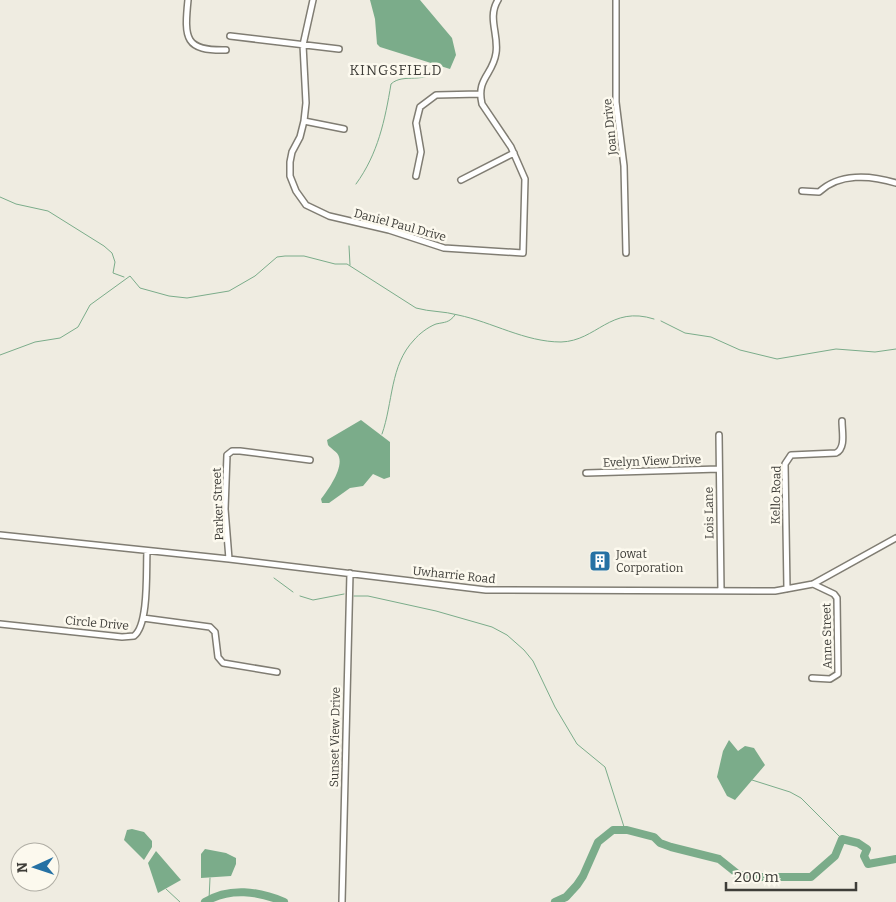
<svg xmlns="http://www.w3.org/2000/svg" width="896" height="902" font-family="Bitter,serif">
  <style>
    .water { fill: #7bac8a }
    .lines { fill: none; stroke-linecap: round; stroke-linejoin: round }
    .stream { stroke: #7bac8a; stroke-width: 1 }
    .river { stroke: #7bac8a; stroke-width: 8 }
    .minor-casing { stroke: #807d73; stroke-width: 8 }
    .minor { stroke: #fff; stroke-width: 5 }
    .labels { text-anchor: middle; stroke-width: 5; stroke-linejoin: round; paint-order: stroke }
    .street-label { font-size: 12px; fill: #3e3d38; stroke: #fcf9ee }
    .poi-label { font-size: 12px; fill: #3e3d38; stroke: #fcf9ee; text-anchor: start }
    .neighbourhood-label { font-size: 14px; letter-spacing: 1px; fill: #3e3d38; stroke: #fcf9ee }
  </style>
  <rect width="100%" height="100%" fill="#efece1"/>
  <path class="water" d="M370,0H420L452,38L456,55L450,69L380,47L377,44L375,19Z
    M361,420L390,442V477L384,479L373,474L363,486L350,488L329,503H322L321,499C328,490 343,469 339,457C338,452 331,449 328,445L327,440Z
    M729,740L738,751L745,746L754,748L765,765L735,800L727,796L717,777L723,751Z
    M132,829L144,832L152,841V847L144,860L124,840L127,830Z
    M205,849L226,853L236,858V864L231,876L201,878V854Z
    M156,851L181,880L158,893L148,863Z"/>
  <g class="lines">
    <path class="stream" d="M356,184C378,154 385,120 391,84C404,72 424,86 442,67
      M0,197L16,204L48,211L104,246L112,253L115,262L113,273L124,277
      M349,246L350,265
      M661,321L685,333L711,337L740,350L777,359L836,349L875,352L896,349
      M0,355L35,342L60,338L78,327L90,305L130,276L140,288L169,296L187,298L229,291L255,276L277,257L285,256H304L335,264H347L416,308C430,312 444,311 458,315C492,322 525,342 561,342C597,341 610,305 654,319
      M382,434C393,403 390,365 414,340C419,334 428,327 436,324C445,322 449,323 455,315
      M274,578L293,592
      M300,596L313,600L344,594
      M354,596H368L436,611L492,627L507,635L524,650L533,661L555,707L577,744L605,767L625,830
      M752,780L790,792L801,798L842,839
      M166,889L180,902
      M209,900L210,878"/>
    <path class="river" d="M205,902C229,887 259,891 284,902
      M555,902L566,897L577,885L583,876L598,842L613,830H627L654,837L660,843L671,847L719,859L739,875L751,877H811L835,856L842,839L858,843L867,849L864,856L868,864L896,859"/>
    <g class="minor-casing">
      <path id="minor" d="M188,0C184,39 185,51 226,50
        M313,0L303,45L306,103L304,121L300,137L292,152L290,162V176L296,191L306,205L329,216L389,230L444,248L523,253L525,179L511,147L482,104C476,78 493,75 496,53C499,34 487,18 498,0
        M616,0V102L624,166L626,253
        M230,36L339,49
        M304,121L344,129
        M416,176L421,152L416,123L420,107L436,95L480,94
        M461,180L514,153
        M802,191L819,192C839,173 870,175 896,183
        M719,435L721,591
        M586,473L719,469
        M0,535L229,559L486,590L758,591H775L813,584L896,538
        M229,559L225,509L227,455L232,451H240L310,460
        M787,589L785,464L791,455L836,453C846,448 842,432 842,421
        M143,618L210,627L215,632L218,657L223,663L277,672
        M0,624L122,637L134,636C149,625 146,570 147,551
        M812,678L830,679L838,674L837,598L834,594L813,584
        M342,902L350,573"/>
    </g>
    <use href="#minor" class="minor"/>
  </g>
  <defs>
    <g id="building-square" transform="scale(1.125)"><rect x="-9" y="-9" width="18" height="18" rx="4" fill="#2571a4" stroke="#fcf9ee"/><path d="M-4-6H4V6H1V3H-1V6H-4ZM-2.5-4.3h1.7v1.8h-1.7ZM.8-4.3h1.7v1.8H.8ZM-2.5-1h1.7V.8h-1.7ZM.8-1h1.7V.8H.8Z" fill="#fff"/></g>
  </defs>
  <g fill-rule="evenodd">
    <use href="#building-square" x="600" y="561"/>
  </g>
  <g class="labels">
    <g class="street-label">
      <text transform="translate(610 127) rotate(-96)" y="4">Joan Drive</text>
      <text transform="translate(400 225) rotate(15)" y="4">Daniel Paul Drive</text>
      <text transform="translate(652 461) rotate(-2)" y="4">Evelyn View Drive</text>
      <text transform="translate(776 495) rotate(-89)" y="4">Kello Road</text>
      <text transform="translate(218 504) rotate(-92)" y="4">Parker Street</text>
      <text transform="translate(709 513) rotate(-91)" y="4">Lois Lane</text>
      <text transform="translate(454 575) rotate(6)" y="4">Uwharrie Road</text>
      <text transform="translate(97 623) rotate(5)" y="4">Circle Drive</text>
      <text transform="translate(827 636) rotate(-91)" y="4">Anne Street</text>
      <text transform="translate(335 737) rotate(-89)" y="4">Sunset View Drive</text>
    </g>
    <g class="poi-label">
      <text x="616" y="558">Jowat<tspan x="616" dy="14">Corporation</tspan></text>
    </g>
    <g class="neighbourhood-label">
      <text x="396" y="75">KINGSFIELD</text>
    </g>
  </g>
  <g transform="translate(35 867) rotate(267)"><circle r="24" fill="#fcf9ee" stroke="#b0aea5"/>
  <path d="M0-4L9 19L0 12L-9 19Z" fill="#2571a4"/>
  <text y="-8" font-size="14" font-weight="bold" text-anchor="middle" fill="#3e3d38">N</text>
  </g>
  <path d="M726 882v8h130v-8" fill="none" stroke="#3e3d38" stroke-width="2.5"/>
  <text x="734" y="882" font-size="15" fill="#3e3d38" stroke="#fcf9ee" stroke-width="4" paint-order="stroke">200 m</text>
</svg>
